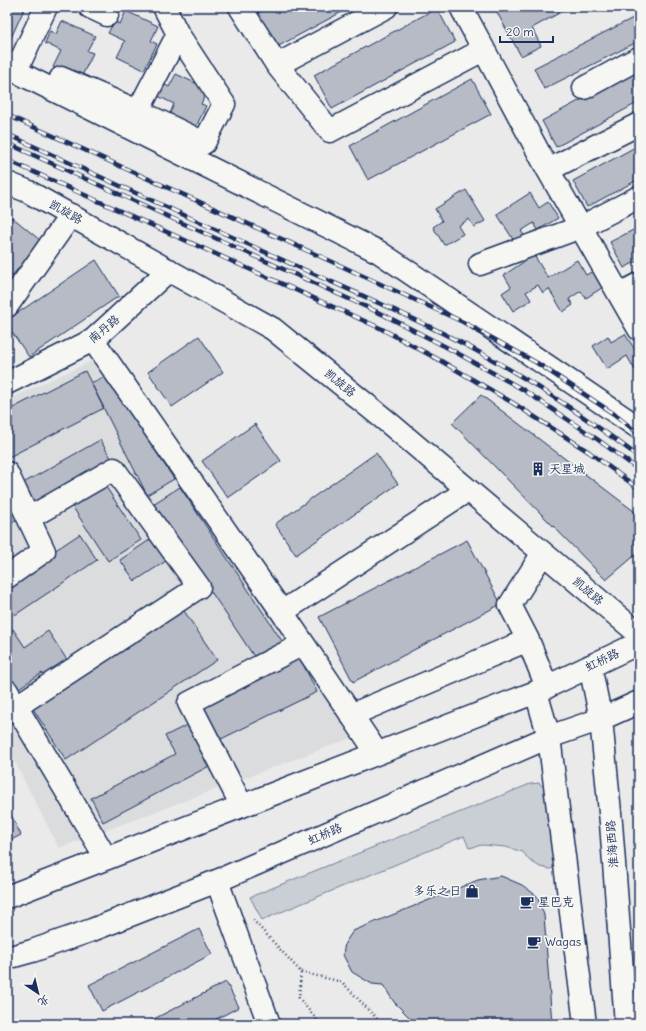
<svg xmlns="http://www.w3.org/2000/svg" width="646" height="1031" font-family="Delius,'LXGW WenKai TC',sans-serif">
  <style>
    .built { fill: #dadcde }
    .green { fill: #caced5; stroke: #727e9a }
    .building { fill: #b6bbc6; stroke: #1b2f5e }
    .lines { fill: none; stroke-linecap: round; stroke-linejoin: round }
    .minor-casing { stroke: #1b2f5e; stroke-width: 25 }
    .major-casing { stroke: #1b2f5e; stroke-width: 25 }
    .path { stroke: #1b2f5e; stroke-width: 2.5; stroke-dasharray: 1 3; stroke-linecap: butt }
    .minor { stroke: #f6f6f2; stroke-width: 22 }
    .major { stroke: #f6f6f2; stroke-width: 22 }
    .rail-casing { stroke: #1b2f5e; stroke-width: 4.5 }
    .rail { stroke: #f6f6f2; stroke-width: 3; stroke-dasharray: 9; stroke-linecap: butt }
    .labels { text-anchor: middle; stroke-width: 3.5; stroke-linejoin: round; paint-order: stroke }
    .street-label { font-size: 12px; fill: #1b2f5e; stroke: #f6f6f2 }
    .poi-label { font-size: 12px; fill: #1b2f5e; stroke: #f6f6f2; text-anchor: start }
  </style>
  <rect width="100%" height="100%" fill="#e9eae9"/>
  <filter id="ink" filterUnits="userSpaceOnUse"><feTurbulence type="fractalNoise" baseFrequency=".025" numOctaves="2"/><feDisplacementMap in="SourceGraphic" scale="8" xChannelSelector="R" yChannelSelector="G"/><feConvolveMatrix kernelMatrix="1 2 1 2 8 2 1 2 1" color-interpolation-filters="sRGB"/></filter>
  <g filter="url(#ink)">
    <path class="built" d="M109,353L375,729L59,848L7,747V400Z"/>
    <path class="green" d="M539,783L552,795L560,866L550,869L540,867L529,860L523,852L506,847L482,845L469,848L464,836L262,920L250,897L530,784Z"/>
    <path class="building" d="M7,7H25L10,40L7,39Z
      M269,7H351L273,49L254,15Z
      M494,7H570L532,28L541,46L521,56Z
      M437,8L455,42L332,109L314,75Z
      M126,11L158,26L151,41L157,44L144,70L117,57L125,41L108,33L114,22L120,24Z
      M639,15V41L544,89L534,68Z
      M62,21L95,36L87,51L93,53L80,80L53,67L61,51L45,43L50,31L56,34Z
      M639,68V102L556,147L542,121Z
      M176,74L208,89L201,104L206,106L193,133L167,120L174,104L158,96L164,84L169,87Z
      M472,79L491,114L368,180L350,146Z
      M639,145V179L587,207L573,181Z
      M466,190L485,221L474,227L469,219L458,226L463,234L444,245L433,227L442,221L435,209Z
      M530,193L539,208L548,202L558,218L538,230L534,223L521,231L526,238L516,244L497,214Z
      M12,217L41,241L12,276L7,272V224Z
      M639,227V260L624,268L610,242Z
      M534,255L548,278L577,260L586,275L595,270L605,286L586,298L581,291L569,299L573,305L563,312L549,289L543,293L538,285L526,292L531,300L513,311L502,293L511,287L504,275Z
      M96,260L119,296L29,357L7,325V320Z
      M625,334L639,356V368L635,370L627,356L607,369L593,346L608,336L611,342Z
      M199,336L223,372L172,407L148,372Z
      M85,371L104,408L9,457L7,453V411Z
      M106,376L174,479L147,495L91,383Z
      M481,395L639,515V552L606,580L452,423Z
      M255,424L281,461L228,498L202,461Z
      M100,440L113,461L31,508L18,486Z
      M376,453L398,484L296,555L275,524Z
      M104,484L141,540L108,561L72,506Z
      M180,487L284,644L257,661L153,504Z
      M7,494L21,517L7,525Z
      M80,534L97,560L15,615L7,603V582Z
      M151,539L166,561L135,581L120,560Z
      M467,540L501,604L353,682L319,617Z
      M180,605L217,660L66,760L30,704Z
      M13,629L25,647L48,631L71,666L48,681L42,673L14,691L7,680V633Z
      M300,658L317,692L217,741L201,708Z
      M193,722L215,763L103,822L91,798L175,754L165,736Z
      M7,807L21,835L7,842Z
      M501,876L522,885L537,896L544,915L552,1024H416L394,1002L383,985L372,984L352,972L343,955L345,943L353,931L478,880Z
      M199,929L212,954L102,1011L89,985Z
      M226,982L239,1007L207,1024H144Z"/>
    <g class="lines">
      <g class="minor-casing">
        <path id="minor" d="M90,7L107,15
          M240,7L277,65L330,131L483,50
          M461,7L548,170L639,329
          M21,60L46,7
          M277,65L386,7
          M7,67L379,252L639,428
          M61,78L138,111L204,143L224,104L178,34L164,7
          M584,88L639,58
          M138,111L178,34
          M548,170L639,124
          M7,183L27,191L273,329L389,423L639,634
          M480,264L581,227L639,197
          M620,294L639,284
          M7,306L71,215
          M93,340L282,612L377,753
          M7,383L93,340L169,270
          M7,473L44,551L7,577
          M543,553L510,605L528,640L547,687
          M282,612L468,490
          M7,691L106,858
          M17,706L199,587L114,469L29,518
          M351,715L528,640
          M242,806L189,703L303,644
          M217,881L269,1024"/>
      </g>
      <g class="major-casing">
        <path id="major" d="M590,666L601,719L611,823L626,1024
          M536,692L549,737L585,1024
          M7,897L536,692L639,643
          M7,958L32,951L92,930L217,881L549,737L601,719L639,702"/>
      </g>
      <path class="path" d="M253,920L301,972L299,998L320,1024
        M301,972L342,982L382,1024"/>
      <use href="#minor" class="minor"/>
      <use href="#major" class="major"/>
      <g class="rail-casing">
        <path id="rail" d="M7,115L337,264L463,322L537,363L614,414L639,434
          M7,134C100,177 193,219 287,262C342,287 398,310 452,338C518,371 580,413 639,457
          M7,143L384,315L448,348L522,389L597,439L639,470
          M7,160L380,328L441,361L513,403L589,452L639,489"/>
      </g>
      <use href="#rail" class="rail"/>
    </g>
  </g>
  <defs>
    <g id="building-bare" transform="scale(1.08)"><path d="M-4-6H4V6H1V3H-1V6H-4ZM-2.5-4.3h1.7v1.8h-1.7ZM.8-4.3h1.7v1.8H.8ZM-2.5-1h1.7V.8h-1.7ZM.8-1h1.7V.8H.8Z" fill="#1b2f5e" stroke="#f6f6f2" stroke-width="2.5" paint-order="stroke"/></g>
    <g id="shop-bare" transform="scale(1.08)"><path d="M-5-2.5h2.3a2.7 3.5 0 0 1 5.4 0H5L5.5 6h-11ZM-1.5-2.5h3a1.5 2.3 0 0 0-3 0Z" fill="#1b2f5e" stroke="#f6f6f2" stroke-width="2.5" paint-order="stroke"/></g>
    <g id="cafe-bare" transform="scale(1.08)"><path d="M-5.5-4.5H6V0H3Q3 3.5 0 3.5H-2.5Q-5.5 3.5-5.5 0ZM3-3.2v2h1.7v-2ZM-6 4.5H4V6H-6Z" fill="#1b2f5e" stroke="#f6f6f2" stroke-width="2.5" paint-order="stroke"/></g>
  </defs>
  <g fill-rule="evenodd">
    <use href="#building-bare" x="538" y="469"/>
    <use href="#shop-bare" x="472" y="891"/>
    <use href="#cafe-bare" x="527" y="902"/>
    <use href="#cafe-bare" x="534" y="942"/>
  </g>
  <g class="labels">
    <g class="street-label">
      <text transform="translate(66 212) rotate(29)" y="4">凯旋路</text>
      <text transform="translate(104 329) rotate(-40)" y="4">南丹路</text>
      <text transform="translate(340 383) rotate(39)" y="4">凯旋路</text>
      <text transform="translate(588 591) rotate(40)" y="4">凯旋路</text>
      <text transform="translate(602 660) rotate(-25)" y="4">虹桥路</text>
      <text transform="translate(325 834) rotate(-23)" y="4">虹桥路</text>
      <text transform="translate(612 844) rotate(-94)" y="4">淮海西路</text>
    </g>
    <g class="poi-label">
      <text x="549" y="473">天星城</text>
      <text x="461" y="895" text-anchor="end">多乐之日</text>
      <text x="538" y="906">星巴克</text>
      <text x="545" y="946">Wagas</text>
    </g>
  </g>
  <rect width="646" height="1031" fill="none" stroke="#f6f6f2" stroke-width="24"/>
  <rect x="12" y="12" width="622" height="1007" fill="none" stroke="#1b2f5e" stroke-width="1.5" filter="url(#ink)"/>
  <g transform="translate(38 993) rotate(145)" stroke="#f6f6f2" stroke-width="3" paint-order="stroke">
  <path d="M0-3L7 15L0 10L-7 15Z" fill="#1b2f5e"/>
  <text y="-6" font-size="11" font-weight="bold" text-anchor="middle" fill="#1b2f5e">北</text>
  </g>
  <path d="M500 36v6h53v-6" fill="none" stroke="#1b2f5e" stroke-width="2"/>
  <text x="506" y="36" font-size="12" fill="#1b2f5e" stroke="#f6f6f2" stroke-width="3" paint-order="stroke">20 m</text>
</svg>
